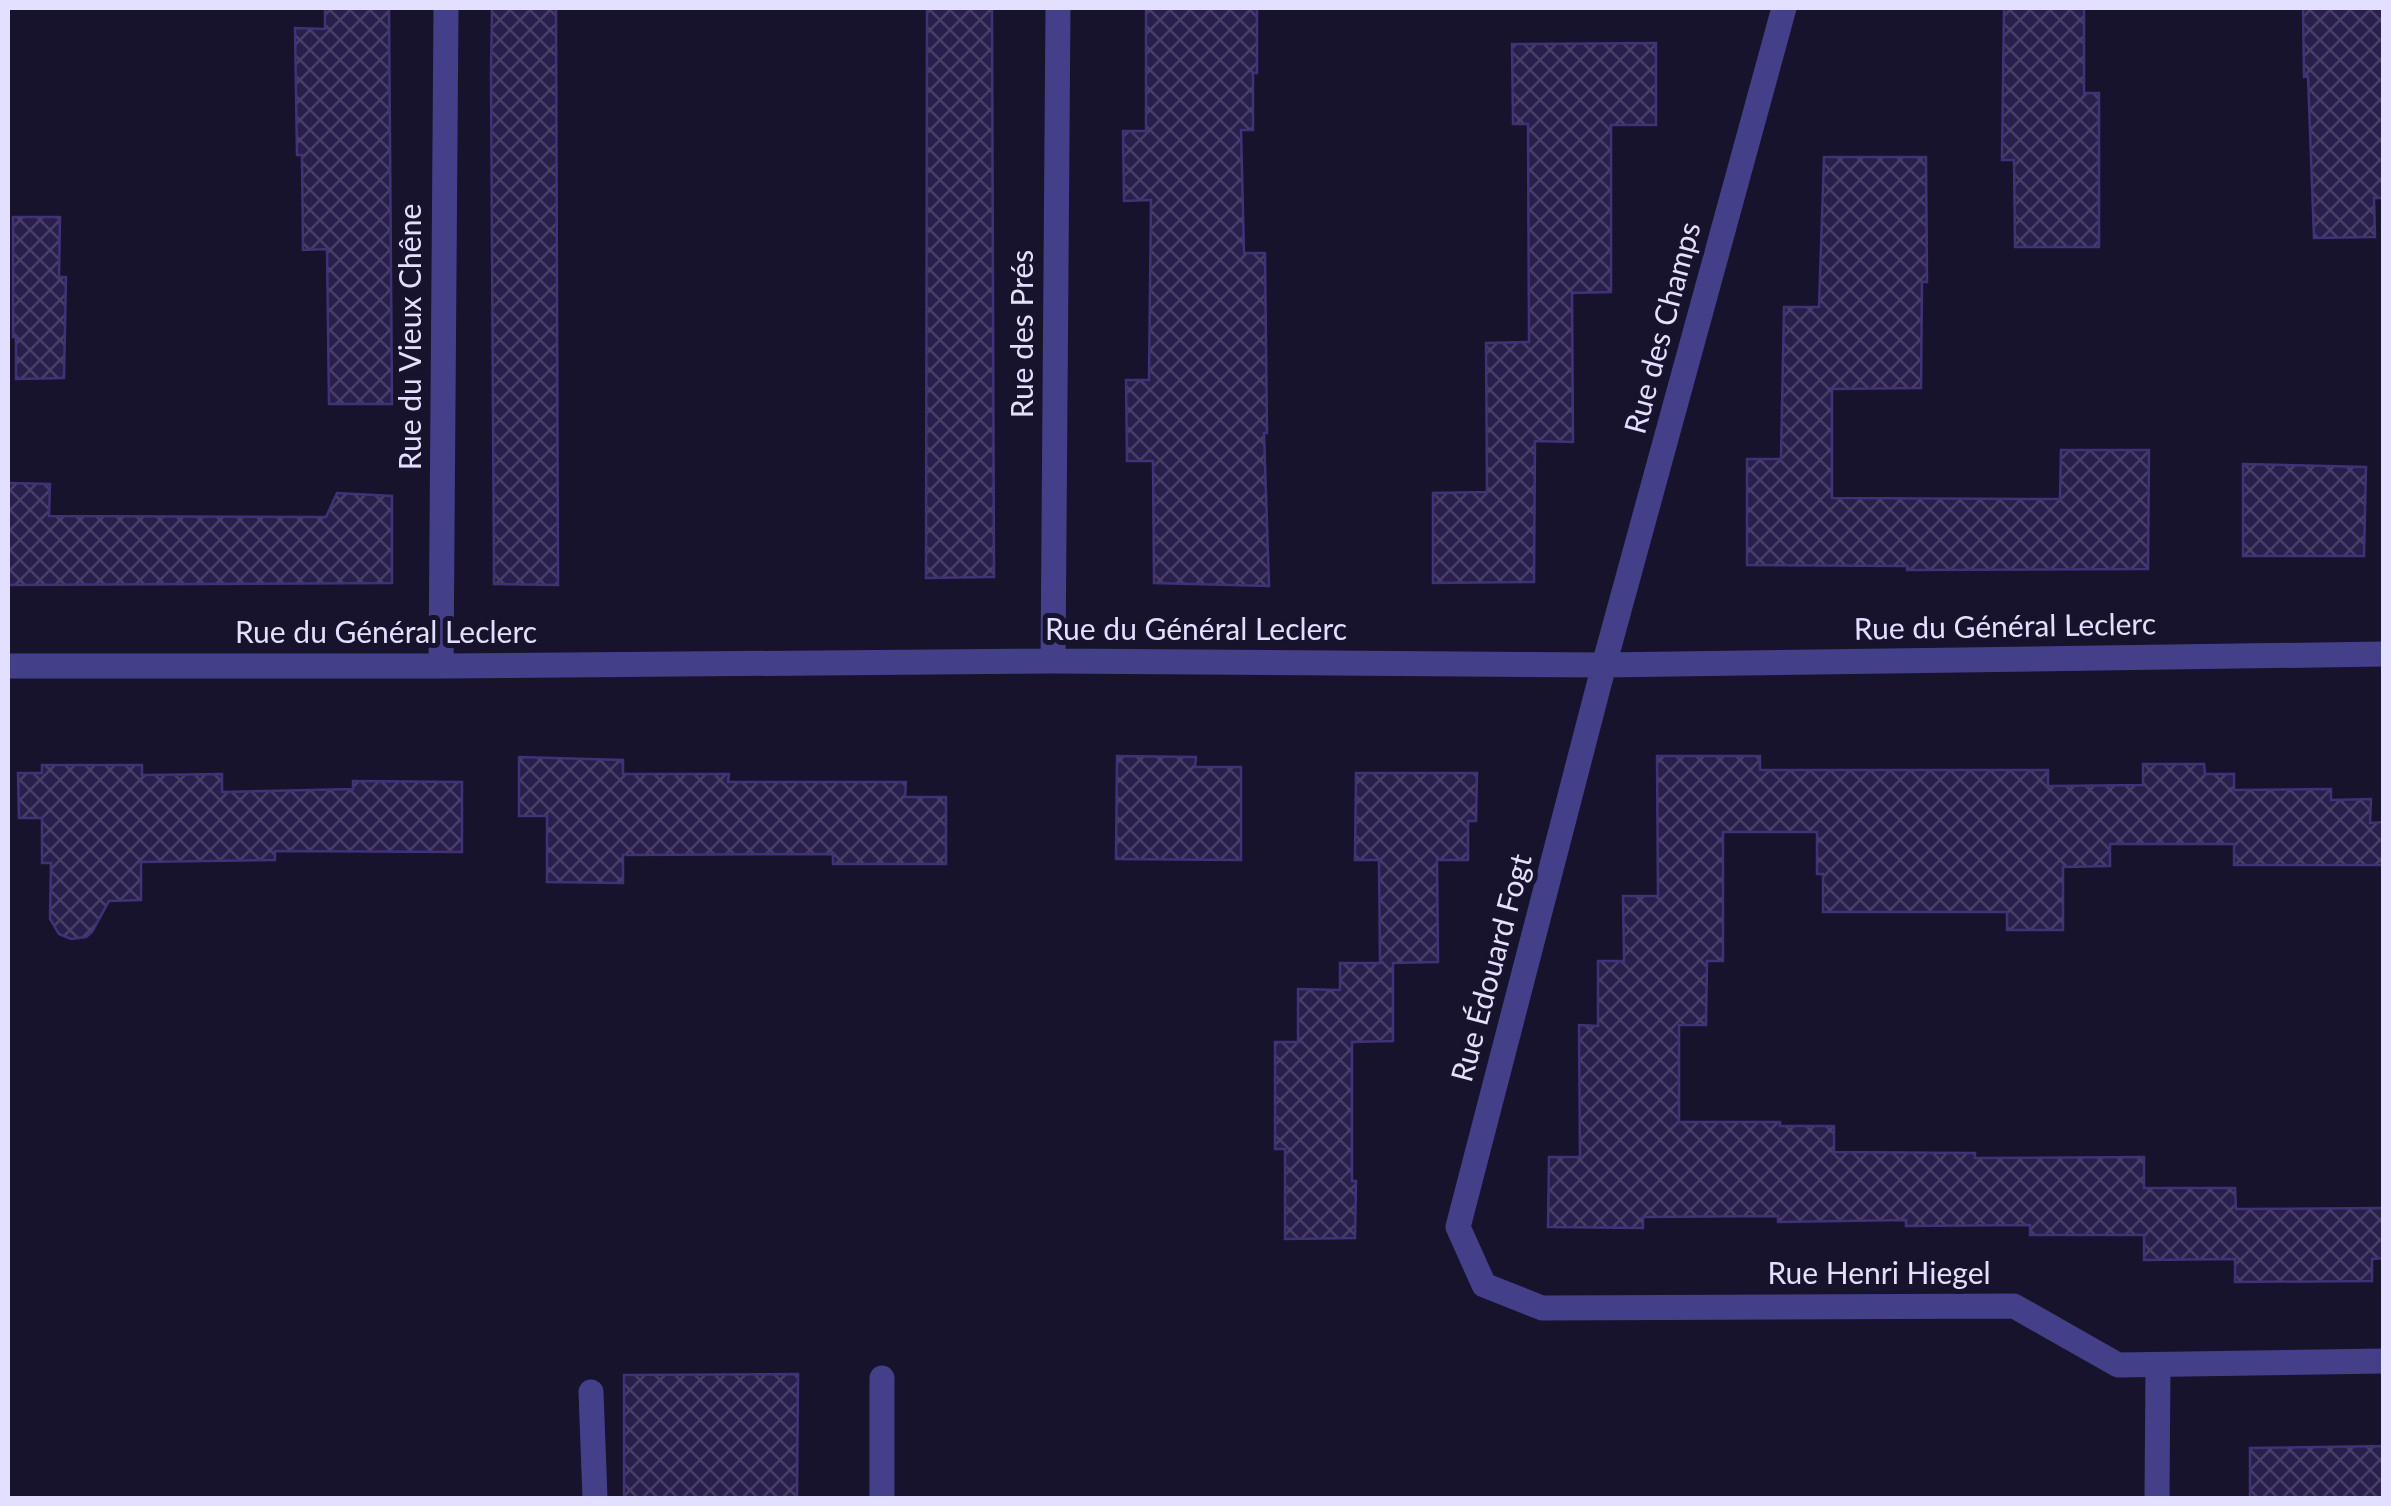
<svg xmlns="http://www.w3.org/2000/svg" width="2391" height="1506" font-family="Lato,sans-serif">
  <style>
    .building { fill: url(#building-cross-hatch); stroke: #413277; stroke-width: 2.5 }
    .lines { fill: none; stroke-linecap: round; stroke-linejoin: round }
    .service { stroke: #434089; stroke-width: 25 }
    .minor { stroke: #434089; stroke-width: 25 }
    .labels { text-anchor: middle; stroke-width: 10; stroke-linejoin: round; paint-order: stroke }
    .street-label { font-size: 30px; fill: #e3dffe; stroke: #17132c }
  </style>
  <defs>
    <pattern id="building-cross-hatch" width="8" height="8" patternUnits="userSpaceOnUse" patternTransform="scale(2.5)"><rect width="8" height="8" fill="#291f4c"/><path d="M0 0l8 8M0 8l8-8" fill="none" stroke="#483f67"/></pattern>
  </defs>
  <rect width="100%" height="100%" fill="#17132c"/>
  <path class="building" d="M325,8H389L392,404H329L327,249L303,250L302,155H297L295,28L325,29Z
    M494,8H556L558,585L494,584L491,71L492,10Z
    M927,8H992L994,577L926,578Z
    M1146,8H1257V73H1253V130H1241L1244,253H1265L1267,433H1264L1269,586L1154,583L1153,461H1127L1126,380H1149L1151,200L1124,201L1123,131H1146Z
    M2004,8H2084V93H2099V247H2015L2014,160H2002Z
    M2303,8H2384V198H2374L2375,237L2314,238L2308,76L2304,77Z
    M1656,43V125H1611V292L1572,293L1573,442L1535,441L1534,582L1433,583V493L1487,492L1486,343L1529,342L1528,124H1513L1512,44Z
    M1824,157H1926L1927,282H1922L1921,388L1832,389V498L2060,499L2061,450H2149L2148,569L1907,570V566L1747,565V459H1781L1784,307H1819Z
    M13,217H60L59,277H66L64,378L16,379V337H13Z
    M2243,464L2366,467L2364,556H2243Z
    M8,483L50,484L49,516L326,517L337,493L392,496V583L8,585Z
    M1117,756L1196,757L1195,767H1241V860L1116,859Z
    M1657,756H1760V770H2048V786L2143,785V764H2204L2205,774H2234V790L2331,789V800L2371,799L2370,823L2384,822V865H2234V844H2110V866L2063,867V930H2007V912H1823V874H1817V832H1723V961H1707L1706,1025H1679V1122H1780V1126H1834V1152L1975,1153V1158L2144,1157V1188H2235L2236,1209L2384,1208V1258L2372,1259V1281L2235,1282V1259L2144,1260V1235H2030V1225L1906,1226V1220L1778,1222V1216L1643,1217V1228L1548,1227L1549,1157H1580L1579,1025L1598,1026V961H1624L1623,896H1658Z
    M519,757L623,760V774H729L728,782H906L905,797H946V864H833V854L623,855V883L547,882V816H519Z
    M42,765H142V775L222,774V792L353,789V781L462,782V852L275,851V860L141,862V900L109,901L92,932L86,937L71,939L59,934L50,919L51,863H42V818H19L18,773H42Z
    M1356,773H1477L1476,821H1468V860H1437L1438,962L1393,963V1041L1352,1042V1181H1356L1355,1238L1285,1239V1149H1275V1042H1298V989L1340,990V963H1380L1379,860H1355Z
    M798,1374L797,1498H624V1375Z
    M2384,1446V1498H2250V1448Z"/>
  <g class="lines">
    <path class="service" d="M882,1378V1498
      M591,1392L595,1498
      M2157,1498L2158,1365"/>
    <path class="minor" d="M1784,8L1604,665L1458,1227L1484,1285L1542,1308L2014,1306L2118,1365L2384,1361
      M1053,661L1058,8
      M8,666H441L1053,661L1604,665L2384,654
      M441,666L446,8"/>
  </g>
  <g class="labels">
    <g class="street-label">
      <text transform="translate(1663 328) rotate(-75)" y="10">Rue des Champs</text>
      <text transform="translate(1023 334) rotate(-90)" y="10">Rue des Prés</text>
      <text transform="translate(411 337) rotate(-90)" y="10">Rue du Vieux Chêne</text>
      <text transform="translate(2005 627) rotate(-1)" y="10">Rue du Général Leclerc</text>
      <text x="1196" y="640">Rue du Général Leclerc</text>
      <text x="386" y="643">Rue du Général Leclerc</text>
      <text transform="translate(1492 968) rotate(-75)" y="10">Rue Édouard Fogt</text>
      <text x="1879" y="1284">Rue Henri Hiegel</text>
    </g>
  </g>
  <rect width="2391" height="1506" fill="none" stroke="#e3dffe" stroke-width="20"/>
</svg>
